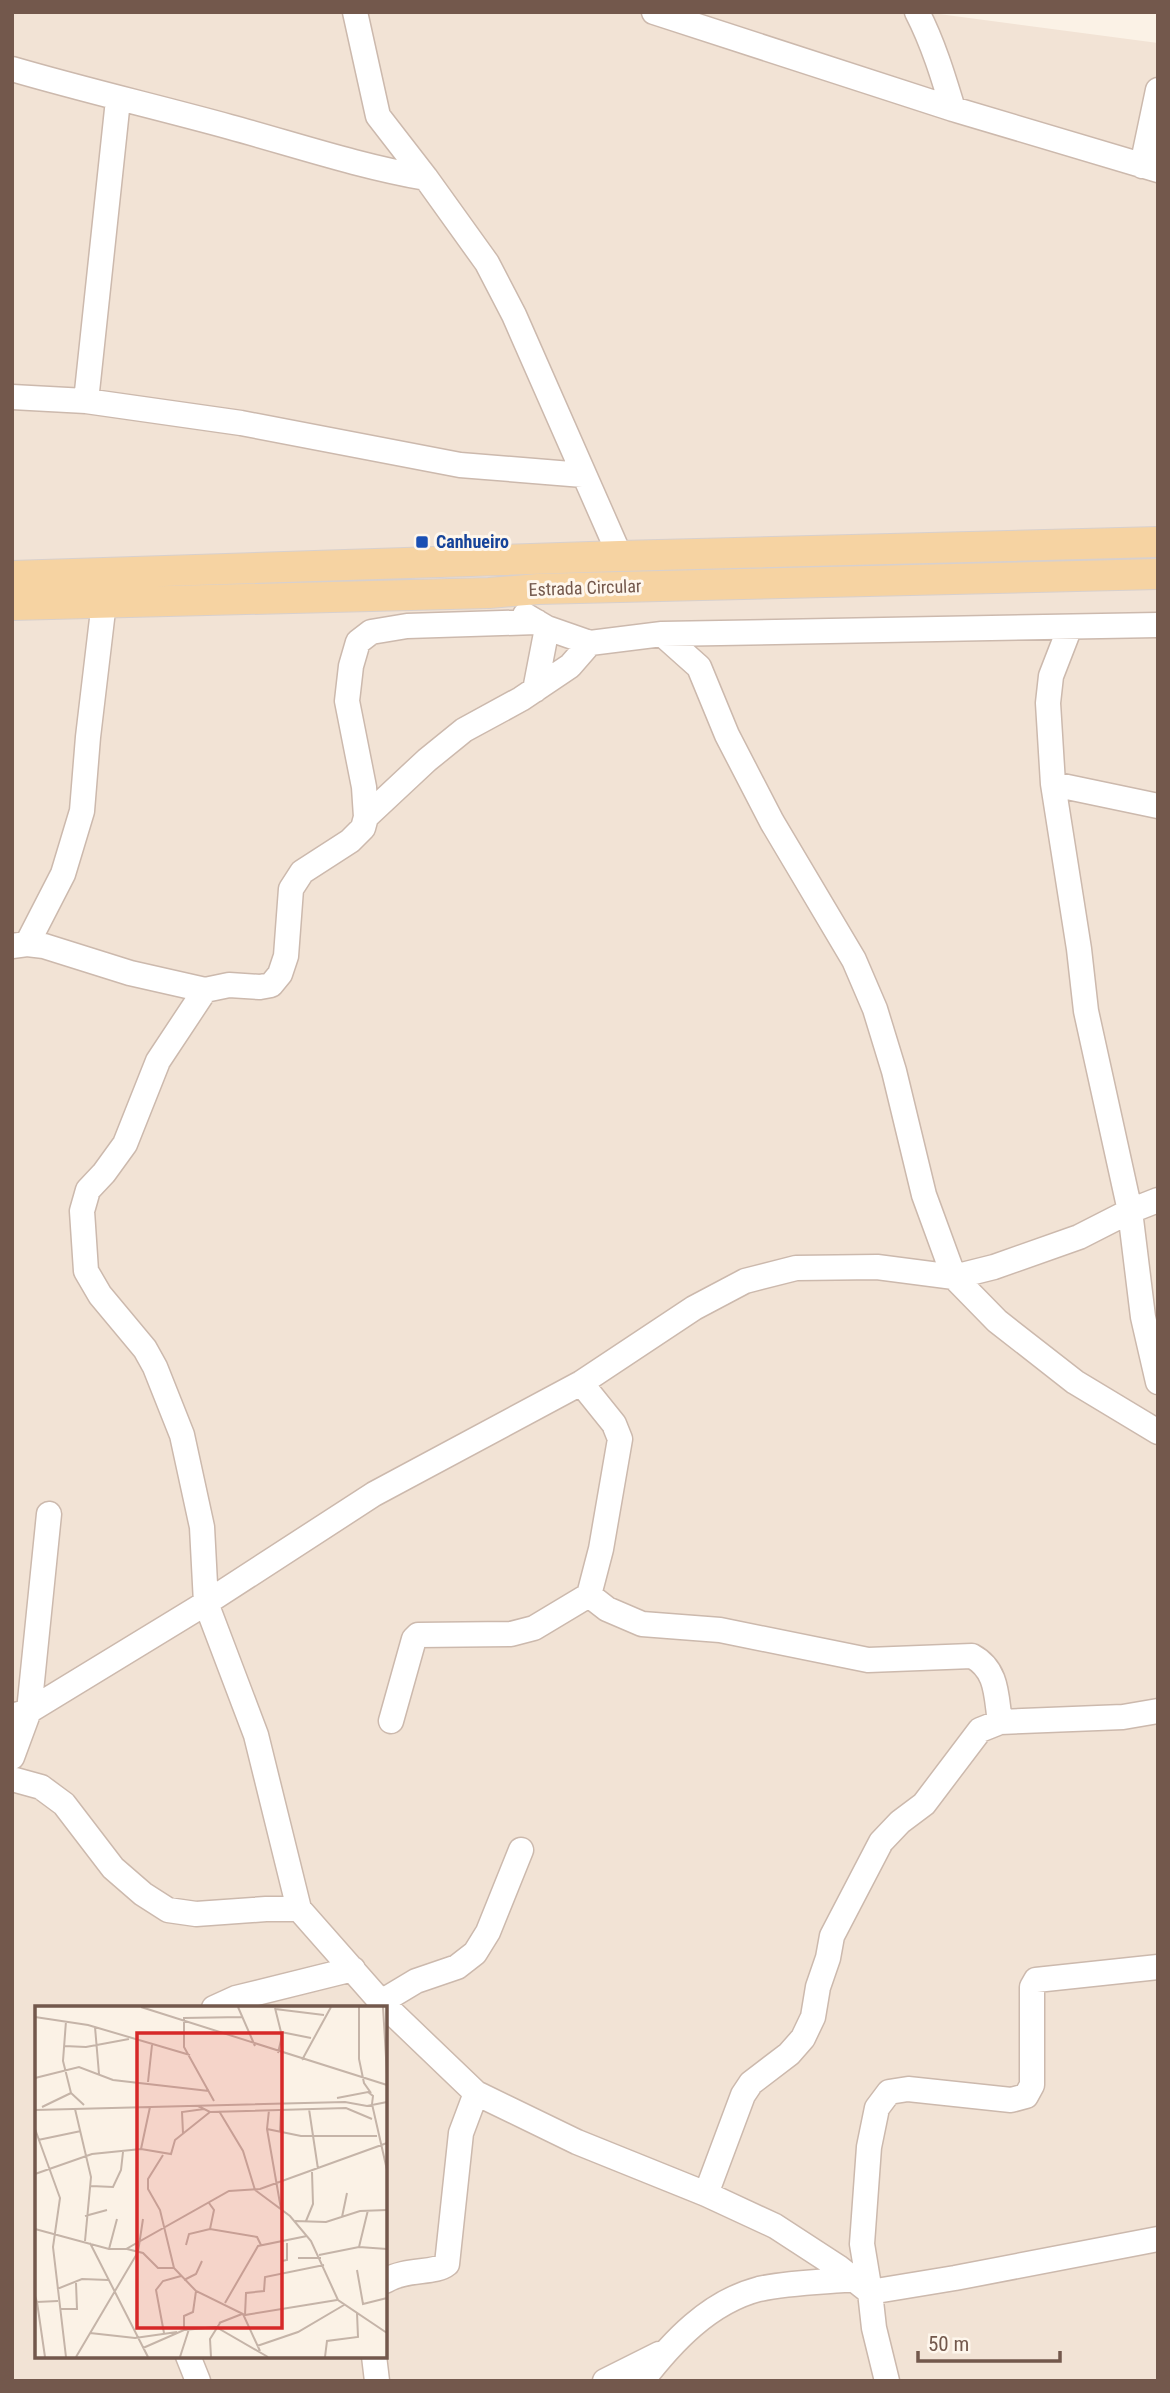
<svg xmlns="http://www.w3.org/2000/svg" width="1170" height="2393" font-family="'Roboto Condensed',sans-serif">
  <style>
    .residential { fill: #f2e3d5; fill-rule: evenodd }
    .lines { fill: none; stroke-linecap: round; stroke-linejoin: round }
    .minor-casing { stroke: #ccb9ad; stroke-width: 27 }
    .major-casing { stroke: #d8d0cd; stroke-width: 32 }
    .minor { stroke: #fff; stroke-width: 24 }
    .major { stroke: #f6d3a2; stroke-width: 30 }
    .transit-dot { fill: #1a4fb4; stroke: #fef6ec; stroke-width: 2.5 }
    .labels { text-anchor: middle; stroke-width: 6; stroke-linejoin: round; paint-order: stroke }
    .transit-label { font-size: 18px; font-weight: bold; fill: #164399; stroke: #fef6ec; text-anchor: start }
    .street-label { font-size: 18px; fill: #73584c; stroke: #fef6ec }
    .inset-road { fill: none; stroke: #c5b4a8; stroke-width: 2 }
    .view { fill: #d62828; fill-opacity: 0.15; stroke: #d62828; stroke-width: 3.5 }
    .inset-edge { fill: none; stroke: #73584c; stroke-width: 3.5 }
  </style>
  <rect width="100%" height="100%" fill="#fbf2e6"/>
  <path class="residential" d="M12,12H924L1158,43V2381H12ZM37,2008H385V2356H37Z"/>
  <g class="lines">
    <g class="minor-casing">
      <path id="minor" d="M355,12L378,116L426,178L487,263L514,315L620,556
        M654,12L953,109L1158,170
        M917,12C933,43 943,76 953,109
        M12,69C84,90 157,107 230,127C296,145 358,166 426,178
        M1142,166L1158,90
        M12,397L86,401L241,423L460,465L583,475
        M86,401L118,100
        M525,615L547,628L590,643L662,634L1158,625
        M1070,627L1051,676L1048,703L1053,784L1079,949L1086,1011L1130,1211L1143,1317L1158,1382
        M662,634L699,667L727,735L772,822L854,960L875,1009L894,1071L924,1195L954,1277L997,1321L1075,1382L1158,1432
        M535,690L547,628
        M1053,784L1158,806
        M366,817L427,760L464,730L521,699L570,666L590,643
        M27,944L63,874L82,811L88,737L104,602
        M12,946L27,944L44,946L130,973L205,990L229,985L260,987L271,985L280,974L286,956L291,889L302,872L350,841L363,828L366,817L364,787L347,701L351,666L358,642L371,632L407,626L537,622
        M205,990L158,1061L125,1144L104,1173L88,1190L82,1211L86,1271L100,1295L145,1349L155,1367L182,1435L202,1527L206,1603L256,1735L299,1909
        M589,1595L607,1609L642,1624L720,1630L868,1660L972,1656C998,1670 996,1696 1000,1722
        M12,1716L29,1711L206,1603L374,1494L581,1383L694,1308L745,1281L796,1268L877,1267L954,1277L994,1267L1079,1237L1130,1211L1158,1200
        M391,1721L414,1639L418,1635L511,1634L534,1628L589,1595L601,1549L620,1439L614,1424L581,1383
        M12,1757L29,1711L49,1514
        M12,1779L41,1787L64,1804L113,1868L143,1894L168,1910L196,1914L266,1909H299L381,2002L476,2093L577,2142L706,2194L775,2226L838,2267L870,2292L874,2328L887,2381
        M1158,1967L1036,1980L1032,1987V2085L1026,2096L1011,2100L908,2089L889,2092L877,2108L869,2147L862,2244L870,2292L955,2278L1158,2239
        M381,2002L416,1981L457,1967L475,1953L488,1932L521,1850
        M214,2008L236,1998L353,1969
        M706,2194L743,2095L751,2083L789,2054L803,2038L813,2017L818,1987L828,1958L832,1936L881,1842L900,1822L924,1804L980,1730L1000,1722L1123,1717L1158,1711
        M385,2281C406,2268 435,2274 447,2264L461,2133L476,2093
        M188,2356L198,2381
        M374,2356L377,2381
        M605,2381L659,2354
        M642,2381C672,2342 709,2302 759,2289C790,2282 824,2282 856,2279"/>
    </g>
    <g class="major-casing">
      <path id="major" d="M12,576L620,556L1158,542
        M12,605L489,593L538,589L1158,574"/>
    </g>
    <use href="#minor" class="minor"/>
    <use href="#major" class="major"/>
  </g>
  <rect class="transit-dot" x="415" y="535" width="14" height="14" rx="3.5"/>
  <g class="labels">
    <g class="transit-label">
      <text x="436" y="548">Canhueiro</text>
    </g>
    <g class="street-label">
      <text transform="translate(585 588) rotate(-2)" y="6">Estrada Circular</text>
    </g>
  </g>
  <g transform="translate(35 2006)">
    <rect width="352" height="352" fill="#fbf2e6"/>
    <path class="inset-road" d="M106,1L352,79M203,1L220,40M324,1V53L329,77L336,87M348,1L352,68M240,2L247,30L243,47M240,3L289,9M0,11L53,19L155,49M31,15L28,55L36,87L49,99M60,21L64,68M246,26L276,32M29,40L51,41L94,33M267,54L296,1M0,72L44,61L78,74L174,85M113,76L117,39M302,92L333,86L338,90L337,98M179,95L149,41V12L207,11M337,98L352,164M163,100L175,106L311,102L337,113M7,101L36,87M40,103L56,171L50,235M274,103L283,163M0,104L310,96L332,100L352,96M234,104L232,123L246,203M184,105L208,145L220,184L255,210L276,235L303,294L352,327M0,123L25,192L18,241L31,351M232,123L266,130H342M245,126L246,104M148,127L147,106L169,103M3,134L46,125M106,143L115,101M128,149L113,173V183L125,204L139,262M0,168L57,148L106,143L136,148L140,134L175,106M56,180L78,181L86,164L88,146M174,197L179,204L175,223M50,210L72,204M307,211L312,187M260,215L291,216L325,205L352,204M271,215L278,198L277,166M0,223L74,243H91L194,185L225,183L352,137M55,237L113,351M151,239L154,228L175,223L222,231L226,239M324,241L333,204M74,243L82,213M92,243L108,247L123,262H139L161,285L208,308L225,345M284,249L324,241L352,243M263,252H286M247,255L252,254V237M289,259L230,271L229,285L211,287L210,309L302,294M322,264L328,298L352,292M149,274L161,268L167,255M22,283L47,273L73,274M0,290L2,296L23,295M2,296L10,351M190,297L223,240L272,230M25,303H42L41,277M184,317L207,308M149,324V310L158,306L161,285M55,327L100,332L142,326M129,327L121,284L128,275L146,270M222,340L263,326L309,299M108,342L149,324L181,321L233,351M41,351L103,246L108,213M145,351L154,323M176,351L175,333L185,317M290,351L292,335L323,331L322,307"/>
    <path class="view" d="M102,27H247V322H102Z"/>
    <rect width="352" height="352" class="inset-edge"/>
  </g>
  <rect width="1170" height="2393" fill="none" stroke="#73584c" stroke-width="28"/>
  <path d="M918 2351v10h142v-10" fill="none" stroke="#73584c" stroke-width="3.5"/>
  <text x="928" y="2351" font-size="21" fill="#73584c" stroke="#fef6ec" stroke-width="5" paint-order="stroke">50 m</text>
</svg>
